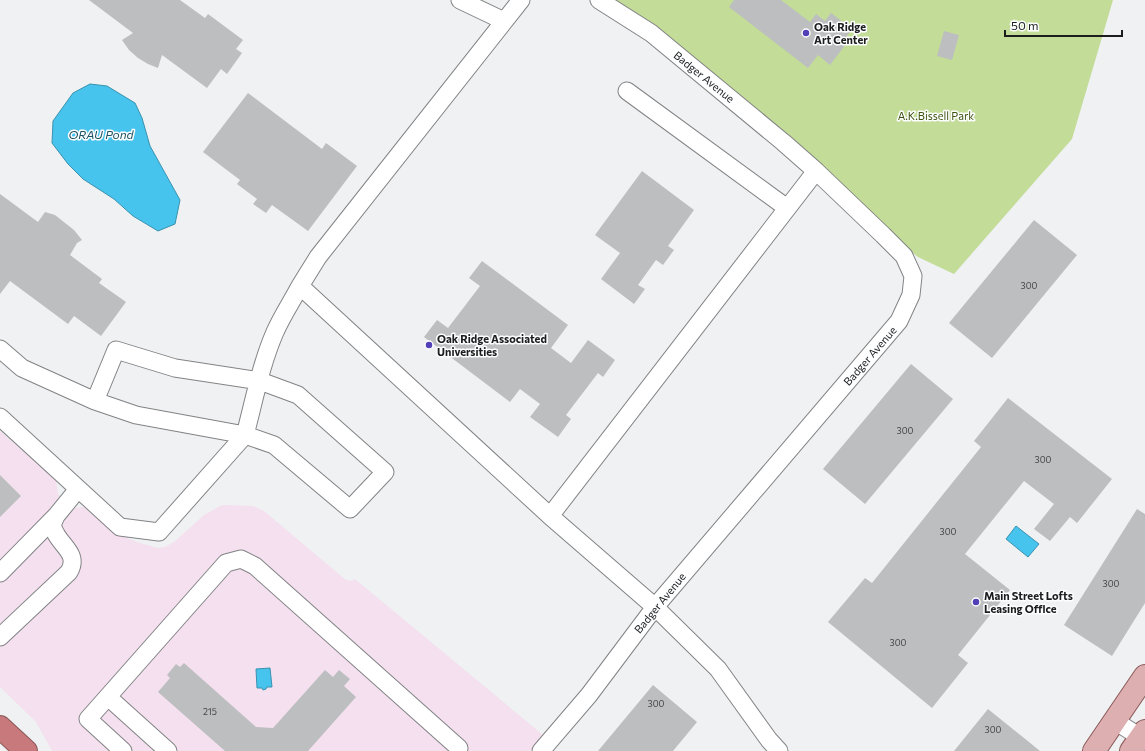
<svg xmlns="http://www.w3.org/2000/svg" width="1145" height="751" font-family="Commissioner,sans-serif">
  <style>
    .commercial { fill: #f4e0ef }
    .green { fill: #c3dc98 }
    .water { fill: #47c4ed; stroke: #3a92af }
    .building { fill: #bdbec0 }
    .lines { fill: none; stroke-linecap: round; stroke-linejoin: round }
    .minor-casing { stroke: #828385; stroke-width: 19 }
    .major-casing { stroke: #8b595a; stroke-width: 24 }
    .highway-casing { stroke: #8b595a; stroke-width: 24 }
    .minor { stroke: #fff; stroke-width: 17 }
    .major { stroke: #ddafb0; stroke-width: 22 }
    .highway { stroke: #c7797b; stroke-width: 22 }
    .poi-dot { fill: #5040b8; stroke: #fdfeff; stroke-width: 1.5 }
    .labels { text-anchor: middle; stroke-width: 3; stroke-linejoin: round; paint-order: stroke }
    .number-label { font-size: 9px; fill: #444546 }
    .poi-label { font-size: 11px; font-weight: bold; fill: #1c1d1d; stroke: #fdfeff; text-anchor: start }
    .street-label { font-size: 11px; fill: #1c1d1d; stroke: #fdfeff }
    .park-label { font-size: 11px; fill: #3f5211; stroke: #fdfeff }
    .water-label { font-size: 12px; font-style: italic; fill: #1d5061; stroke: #fdfeff }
  </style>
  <rect width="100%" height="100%" fill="#eff1f2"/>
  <path class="commercial" d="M0,431L56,480L58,494L75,508L83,507L86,508L129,539L140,543L158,548L165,547L174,542L204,515L222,505L253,506L264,511L346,580L352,581L355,579L543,735L530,751H52L36,722L0,687Z"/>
  <path class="green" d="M613,0H1113L1072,139L954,274L918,257L909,250Z"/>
  <path class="water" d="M90,84L107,86L135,103L142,118L150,146L180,200L175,224L158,231L133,216L114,199L83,179L68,164L52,143L53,121L73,93Z
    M1016,526L1039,544L1028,557L1006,539Z
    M270,668L272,687H267L266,689L263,690L262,688H257L256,669Z"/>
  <path class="building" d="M89,0H180L205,18L208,14L243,40L236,49L242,53L227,74L221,69L207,88L162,55L158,68L148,64L138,58L129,50L122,40L133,33Z
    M734,0H781L810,22L816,14L825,21L831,13L852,29L846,37L849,40L830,65L818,55L808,68L729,7Z
    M944,31L959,35L952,60L937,56Z
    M248,93L322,149L326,143L357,166L308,231L272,205L266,213L253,204L257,199L237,184L240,180L203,152Z
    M642,171L694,210L668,246L674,250L663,265L656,260L638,285L645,289L634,304L601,279L620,253L595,235Z
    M0,194L38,222L45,212L55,215L74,230L82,240L77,243L70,255L102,279L99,283L126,302L101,336L74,316L68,324L10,281L0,294Z
    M1034,220L1077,255L992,358L949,323Z
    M482,261L568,325L551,348L571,363L588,340L615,360L603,377L598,373L566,415L571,419L558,437L530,417L540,404L520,389L510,402L424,337L437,320L448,328L480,286L469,278Z
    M911,364L953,399L865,504L823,469Z
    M1008,398L1112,479L1077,523L1070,517L1050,541L1034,529L1054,504L1024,481L965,554L1010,590L958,655L968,663L932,708L828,622L865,578L872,583L981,447L974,441Z
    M0,475L21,496L0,517Z
    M1137,509L1145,514V603L1112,656L1064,625Z
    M184,663L256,727L273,728L325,670L333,677L339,670L350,679L344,686L356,697L308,751H225L158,692L170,678L167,675L176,664L180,667Z
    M653,685L697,722L673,751H598Z
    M988,709L1040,751H954Z"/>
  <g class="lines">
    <g class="minor-casing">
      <path id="minor" d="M460,0L504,21
        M521,0L318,257L300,286L550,516L655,607L718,669L769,740L779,751
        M627,91L787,208
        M0,349L22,368L95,401L136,415L245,435L159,532L120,527L0,417
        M95,401L116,350L175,368L260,381L298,395L385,472L350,509L274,445L245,435C254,401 261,364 275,332C282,316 292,301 300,286
        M550,516L816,171
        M0,573L56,516
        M0,637L69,572C79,555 63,547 56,534C54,531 53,528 52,525L56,516L78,489
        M108,697L168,751
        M1115,721L1145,740
        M123,751L88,719L226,563L241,559L255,566L459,748
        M541,751L589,695L655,607L899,321L911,295L913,276L904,256L883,235L816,171L783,142L651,33L599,0"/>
    </g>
    <g class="major-casing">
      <path id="major" d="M1094,751L1145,676
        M1131,751L1145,731"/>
    </g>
    <g class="highway-casing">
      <path id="highway" d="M0,727L26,751"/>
    </g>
    <use href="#minor" class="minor"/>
    <use href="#major" class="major"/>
    <use href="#highway" class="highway"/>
  </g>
  <g class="poi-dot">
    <circle cx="806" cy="33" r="4"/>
    <circle cx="429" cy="345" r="4"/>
    <circle cx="976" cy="602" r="4"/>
  </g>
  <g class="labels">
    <g class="number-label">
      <text x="1029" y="289">300</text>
      <text x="905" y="434">300</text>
      <text x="1043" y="463">300</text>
      <text x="948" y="535">300</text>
      <text x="1111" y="587">300</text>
      <text x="898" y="646">300</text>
      <text x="656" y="707">300</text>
      <text x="210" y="715">215</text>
      <text x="993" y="733">300</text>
    </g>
    <g class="poi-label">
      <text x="814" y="31">Oak Ridge<tspan x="814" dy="13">Art Center</tspan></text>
      <text x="437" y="343">Oak Ridge Associated<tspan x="437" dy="13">Universities</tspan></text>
      <text x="984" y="600">Main Street Lofts<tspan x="984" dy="13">Leasing Office</tspan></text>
    </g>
    <g class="street-label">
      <text transform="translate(704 77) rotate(39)" y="4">Badger Avenue</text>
      <text transform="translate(870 356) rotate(-49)" y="4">Badger Avenue</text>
      <text transform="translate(660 603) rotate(-51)" y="4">Badger Avenue</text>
    </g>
    <g class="park-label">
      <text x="936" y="120">A.K.Bissell Park</text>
    </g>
    <g class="water-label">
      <text x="101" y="139">ORAU Pond</text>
    </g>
  </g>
  <path d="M1005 30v6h117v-6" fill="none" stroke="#1c1d1d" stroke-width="2"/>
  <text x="1011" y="30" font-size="12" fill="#1c1d1d" stroke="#fdfeff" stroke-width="3" paint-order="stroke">50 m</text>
</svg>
